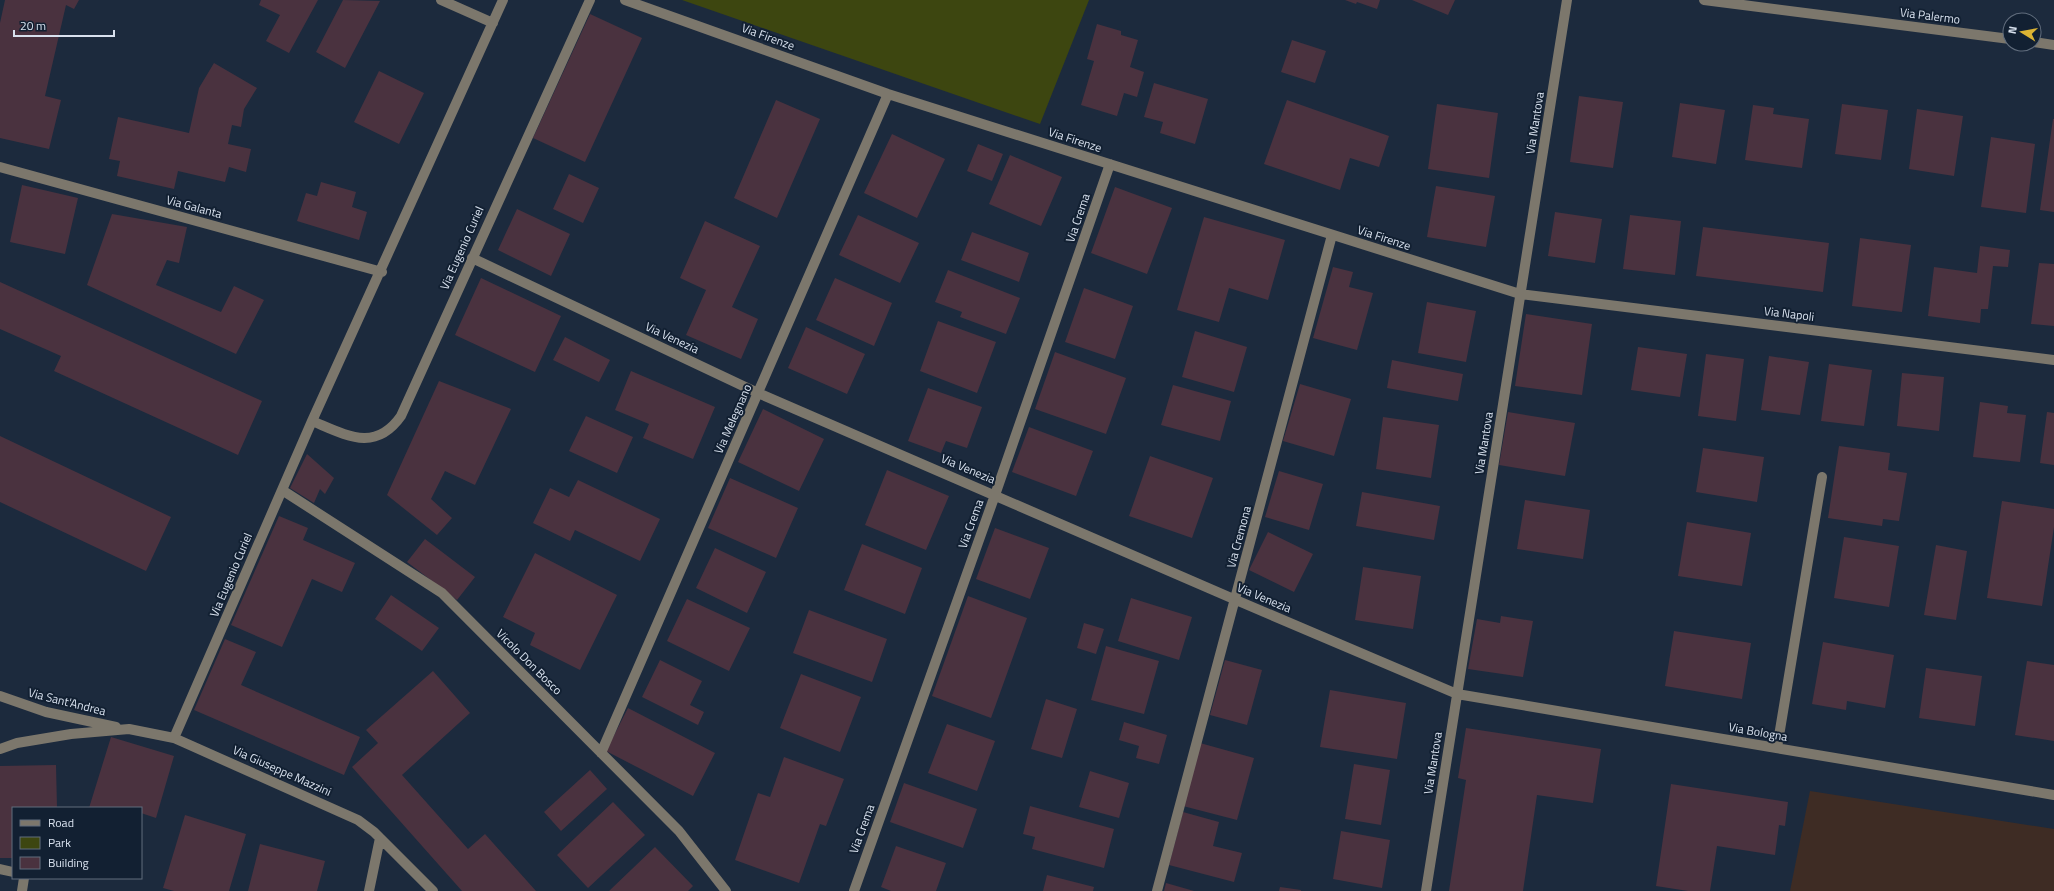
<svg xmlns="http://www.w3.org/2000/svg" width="2054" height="891" font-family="'Titillium Web',sans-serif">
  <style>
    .education { fill: #3e2c24 }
    .green { fill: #3d4610 }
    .building { fill: #4a323f }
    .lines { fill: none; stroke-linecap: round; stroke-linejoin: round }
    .minor { stroke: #7c776c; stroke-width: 10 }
    .labels { text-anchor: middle; stroke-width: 4; stroke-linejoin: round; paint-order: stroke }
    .street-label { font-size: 12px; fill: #d8e1ee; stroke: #122032 }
  </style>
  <rect width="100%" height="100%" fill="#1c2a3d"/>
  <path class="education" d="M1810,791L2054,829V891H1790Z"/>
  <path class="green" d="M682,0H1089L1040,124Z"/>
  <path class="building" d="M5,0H79L74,9L66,5L45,96L61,100L49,149L0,138V23Z
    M261,0H318L289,53L266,41L280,15L259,5Z
    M343,0L380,1L345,68L316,52Z
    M1345,0H1380L1377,9L1357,2L1356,4Z
    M1412,0H1455L1448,15Z
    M590,14L642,38L585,162L533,138Z
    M1097,24L1121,31V35L1138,40L1130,67L1144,72L1137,97L1124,93L1117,116L1081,105L1094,61L1087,59Z
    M1292,40L1326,51L1315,83L1281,72Z
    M214,63L257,88L244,109L241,127L232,125L228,144L251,149L246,172L229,167L225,182L178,171L174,189L117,176L120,161L109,159L118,117L189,133L199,88Z
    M379,71L424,93L399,144L354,122Z
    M1154,83L1208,99L1195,144L1160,133L1163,122L1144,117Z
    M1579,96L1623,102L1613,168L1570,162Z
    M776,100L820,119L777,218L734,198Z
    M1287,100L1389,136L1379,167L1350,158L1340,190L1264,164Z
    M1680,103L1725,110L1716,164L1672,157Z
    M1437,104L1498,113L1489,178L1428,169Z
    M1842,104L1888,110L1881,160L1835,154Z
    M1753,105L1774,108L1773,114L1809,119L1802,168L1745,160Z
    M1917,109L1963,116L1954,176L1909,169Z
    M2053,119H2054V212L2040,210Z
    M892,134L945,159L917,218L864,193Z
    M1991,137L2035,144L2026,213L1981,207Z
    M978,144L1003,154L992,181L967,171Z
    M1010,155L1062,177L1041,226L989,204Z
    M569,174L599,188L583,223L553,209Z
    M321,182L356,192L352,207L367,212L359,240L297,221L306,193L317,196Z
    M22,185L78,198L65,254L10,242Z
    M1436,186L1495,196L1486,247L1427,237Z
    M1115,187L1172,208L1147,274L1091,253Z
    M517,209L570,234L551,276L498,250Z
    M1555,212L1602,219L1595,263L1548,256Z
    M112,214L187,227L179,263L167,260L156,285L221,312L234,286L264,300L236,354L87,285Z
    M858,215L919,243L900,283L839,255Z
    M1630,215L1681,221L1675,275L1623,269Z
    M1204,217L1285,240L1268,300L1229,288L1219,322L1177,310Z
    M705,221L760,246L732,307L758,319L741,359L686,335L706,290L680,278Z
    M1703,227L1829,243L1823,292L1696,276Z
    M972,232L1029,253L1019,282L961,260Z
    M1860,238L1911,245L1902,312L1852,306Z
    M1980,246L2010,250L2008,267L1993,266L1988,309H1981L1980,323L1928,316L1934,267L1977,273Z
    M2039,263L2054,264V326L2031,324Z
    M1333,267L1353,272L1349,287L1373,293L1357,350L1313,338Z
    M948,270L1020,298L1006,334L960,317L962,312L935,302Z
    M481,278L561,316L535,372L455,335Z
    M835,278L892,303L874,346L816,320Z
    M0,282L262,401L238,455L54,371L61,356L0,329Z
    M1084,288L1133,306L1115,359L1065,342Z
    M1427,302L1476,311L1466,362L1418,353Z
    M1526,314L1592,324L1582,395L1515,386Z
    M938,321L996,342L977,393L920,371Z
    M806,327L865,354L847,394L788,368Z
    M1195,331L1247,347L1234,392L1182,377Z
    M565,337L610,360L599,382L553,360Z
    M1638,347L1687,354L1680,397L1631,390Z
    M1055,352L1126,378L1106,434L1035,409Z
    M1706,354L1744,359L1736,421L1698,416Z
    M1769,356L1809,362L1800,415L1761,410Z
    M1392,360L1463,374L1458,401L1387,388Z
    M1829,364L1872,370L1864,426L1821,421Z
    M631,371L715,407L693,459L643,438L649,424L615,410Z
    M1902,373L1944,377L1939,431L1897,426Z
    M439,381L511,409L475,485L445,471L431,499L452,518L437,535L387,495Z
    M1300,384L1351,399L1334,456L1283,441Z
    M1173,385L1231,401L1220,441L1161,425Z
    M928,388L982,407L967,448L946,441L941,453L908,441Z
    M1980,402L2008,406L2007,413L2026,415L2020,462L1973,457Z
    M763,409L824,439L799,491L738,462Z
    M1508,412L1575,423L1565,476L1499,465Z
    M2047,412L2054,413V465L2040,463Z
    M586,416L633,437L617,473L569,451Z
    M1383,417L1439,425L1431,478L1376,469Z
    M1029,427L1093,451L1076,496L1012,472Z
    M0,436L171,517L146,571L0,502Z
    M1839,446L1890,453L1888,470L1907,473L1899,521L1883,519L1882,526L1828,518Z
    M1703,448L1764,457L1757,502L1696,492Z
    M307,454L334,478L325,494L320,489L314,503L290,488Z
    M1150,456L1213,478L1192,538L1129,516Z
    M887,470L949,496L926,550L865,525Z
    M1279,471L1323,484L1309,530L1265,517Z
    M730,478L798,508L776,558L708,528Z
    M578,480L660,519L640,561L575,530L570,541L533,523L550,488L569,497Z
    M1362,492L1440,506L1434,540L1356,526Z
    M1525,500L1590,510L1583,559L1517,549Z
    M2002,501L2054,509V527L2042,606L1987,598Z
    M279,516L308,528L303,540L355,563L342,592L312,579L282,647L231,625Z
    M1687,522L1751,533L1742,586L1678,576Z
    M995,528L1049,548L1030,599L976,579Z
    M1268,532L1313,554L1294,592L1249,570Z
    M1844,537L1899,546L1889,607L1834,598Z
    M425,539L475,577L457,600L407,562Z
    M862,544L922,568L905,614L844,590Z
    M1936,545L1967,551L1956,620L1924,615Z
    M715,548L766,572L747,613L696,588Z
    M535,553L617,595L580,670L530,645L535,633L503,617Z
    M1363,567L1421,576L1413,629L1355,620Z
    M391,595L439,628L422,651L375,619Z
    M968,596L1027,618L991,718L932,696Z
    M1131,598L1192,617L1179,660L1118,641Z
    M687,599L750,628L729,671L667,641Z
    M809,610L887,639L872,682L793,653Z
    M1501,616L1533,621L1523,677L1468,669L1477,619L1500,623Z
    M1084,623L1104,629L1096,654L1077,648Z
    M1674,631L1751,643L1742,699L1665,686Z
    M225,639L256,652L241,685L360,737L344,775L194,710Z
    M1823,642L1894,655L1885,708L1847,701L1846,710L1812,704Z
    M1106,646L1159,661L1144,714L1091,700Z
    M660,660L702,681L690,705L704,712L698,725L642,697Z
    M1225,660L1262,670L1247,725L1210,715Z
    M2027,661L2054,665V741L2015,735Z
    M1926,668L1982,676L1975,726L1919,718Z
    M433,671L470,713L402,775L468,849L485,834L536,891H462L352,767L378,743L366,730Z
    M801,674L861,697L840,752L780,728Z
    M1330,690L1406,703L1397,759L1320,747Z
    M1046,699L1077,709L1062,758L1031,749Z
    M628,708L715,753L693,796L606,751Z
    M1124,722L1167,735L1159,764L1136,758L1139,746L1119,740Z
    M947,724L995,741L977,791L928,773Z
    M1466,728L1601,749L1593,803L1537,795L1523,891H1449L1466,780L1458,778Z
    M111,737L174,756L156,818L141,813V808H89Z
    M1200,743L1254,758L1237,820L1183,806Z
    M784,757L844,779L826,826L820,824L799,883L735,860L758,793L770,797Z
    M1354,764L1390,770L1381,825L1345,819Z
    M56,765L57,808H13V858H0V766Z
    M590,770L607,789L561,831L544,812Z
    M1090,771L1129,783L1119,818L1079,807Z
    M904,783L977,809L963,848L890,822Z
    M1671,784L1788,802L1785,826L1779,825L1775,855L1717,846L1710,891H1688L1656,886Z
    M613,802L645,835L588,888L557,855Z
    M1030,806L1114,829L1104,868L1032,849L1035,837L1023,834Z
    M1183,812L1219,822L1213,846L1242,853L1234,882L1169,865Z
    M185,815L246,834L229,891H174L163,888Z
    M1341,831L1390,840L1382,888L1333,879Z
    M260,844L325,861L317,891H248Z
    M896,846L946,863L936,891H891L881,887Z
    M655,847L693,886L688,891H609Z
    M1047,875L1094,887L1093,891H1043Z
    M1166,883L1194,891H1164Z
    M1280,887L1301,890V891H1279Z"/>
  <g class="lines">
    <path class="minor" d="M441,0L493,23
      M625,0L888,94L1520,294L2054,360
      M1704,0L2010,39
      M2034,42L2054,45
      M0,167L382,272
      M472,258L758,393L1236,600L1457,694L2054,795
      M312,421C346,435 375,453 401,416L590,0
      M282,490L442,593L679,831L726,891
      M0,696L46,712L116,727
      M174,738L312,421L503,0
      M1777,748L1822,477
      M0,749L17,743L71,734L129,729L174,738L192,746L358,820L374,832L433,891
      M601,753L888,94
      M0,869L13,872
      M22,891L24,878
      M369,891L380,838
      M854,891L995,495L1110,164
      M1157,891L1332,235
      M1426,891L1567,0"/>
  </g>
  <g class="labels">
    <g class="street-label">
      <text transform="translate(1930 16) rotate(7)" y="4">Via Palermo</text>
      <text transform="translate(768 37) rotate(20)" y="4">Via Firenze</text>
      <text transform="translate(1535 123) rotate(-81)" y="4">Via Mantova</text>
      <text transform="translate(1075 140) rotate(18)" y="4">Via Firenze</text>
      <text transform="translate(194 207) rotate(15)" y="4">Via Galanta</text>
      <text transform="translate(1078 218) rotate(-71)" y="4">Via Crema</text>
      <text transform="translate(1384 238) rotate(18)" y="4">Via Firenze</text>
      <text transform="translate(462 248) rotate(-66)" y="4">Via Eugenio Curiel</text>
      <text transform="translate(1789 314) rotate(7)" y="4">Via Napoli</text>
      <text transform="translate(672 338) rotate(25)" y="4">Via Venezia</text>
      <text transform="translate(733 419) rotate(-66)" y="4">Via Melegnano</text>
      <text transform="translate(1484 443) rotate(-81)" y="4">Via Mantova</text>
      <text transform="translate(968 469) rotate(23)" y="4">Via Venezia</text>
      <text transform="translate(971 524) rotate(-70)" y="4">Via Crema</text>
      <text transform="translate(1239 537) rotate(-75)" y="4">Via Cremona</text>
      <text transform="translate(231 575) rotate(-67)" y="4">Via Eugenio Curiel</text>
      <text transform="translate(1264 598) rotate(23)" y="4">Via Venezia</text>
      <text transform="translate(529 662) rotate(45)" y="4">Vicolo Don Bosco</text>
      <text transform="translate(67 702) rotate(14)" y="4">Via Sant'Andrea</text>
      <text transform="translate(1758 732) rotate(10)" y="4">Via Bologna</text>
      <text transform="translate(1433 763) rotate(-81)" y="4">Via Mantova</text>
      <text transform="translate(282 771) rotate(24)" y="4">Via Giuseppe Mazzini</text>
      <text transform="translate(862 829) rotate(-70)" y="4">Via Crema</text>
    </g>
  </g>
  <rect x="12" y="807" width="130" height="72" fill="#122032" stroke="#616d7d"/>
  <rect x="20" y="820" width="20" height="6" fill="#7c776c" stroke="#616d7d"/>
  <text x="48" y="827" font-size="12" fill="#d8e1ee">Road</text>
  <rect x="20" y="837" width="20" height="12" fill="#3d4610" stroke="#616d7d"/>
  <text x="48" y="847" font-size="12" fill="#d8e1ee">Park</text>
  <rect x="20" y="857" width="20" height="12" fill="#4a323f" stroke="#616d7d"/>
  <text x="48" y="867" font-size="12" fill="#d8e1ee">Building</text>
  <g transform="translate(2022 32) rotate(281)"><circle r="19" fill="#122032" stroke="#616d7d"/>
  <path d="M0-3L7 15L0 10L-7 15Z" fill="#dbb333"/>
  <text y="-6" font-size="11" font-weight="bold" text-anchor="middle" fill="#d8e1ee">N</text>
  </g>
  <path d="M14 30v6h100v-6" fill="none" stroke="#d8e1ee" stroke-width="2"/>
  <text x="20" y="30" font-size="12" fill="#d8e1ee" stroke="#122032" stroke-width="3" paint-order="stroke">20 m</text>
</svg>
